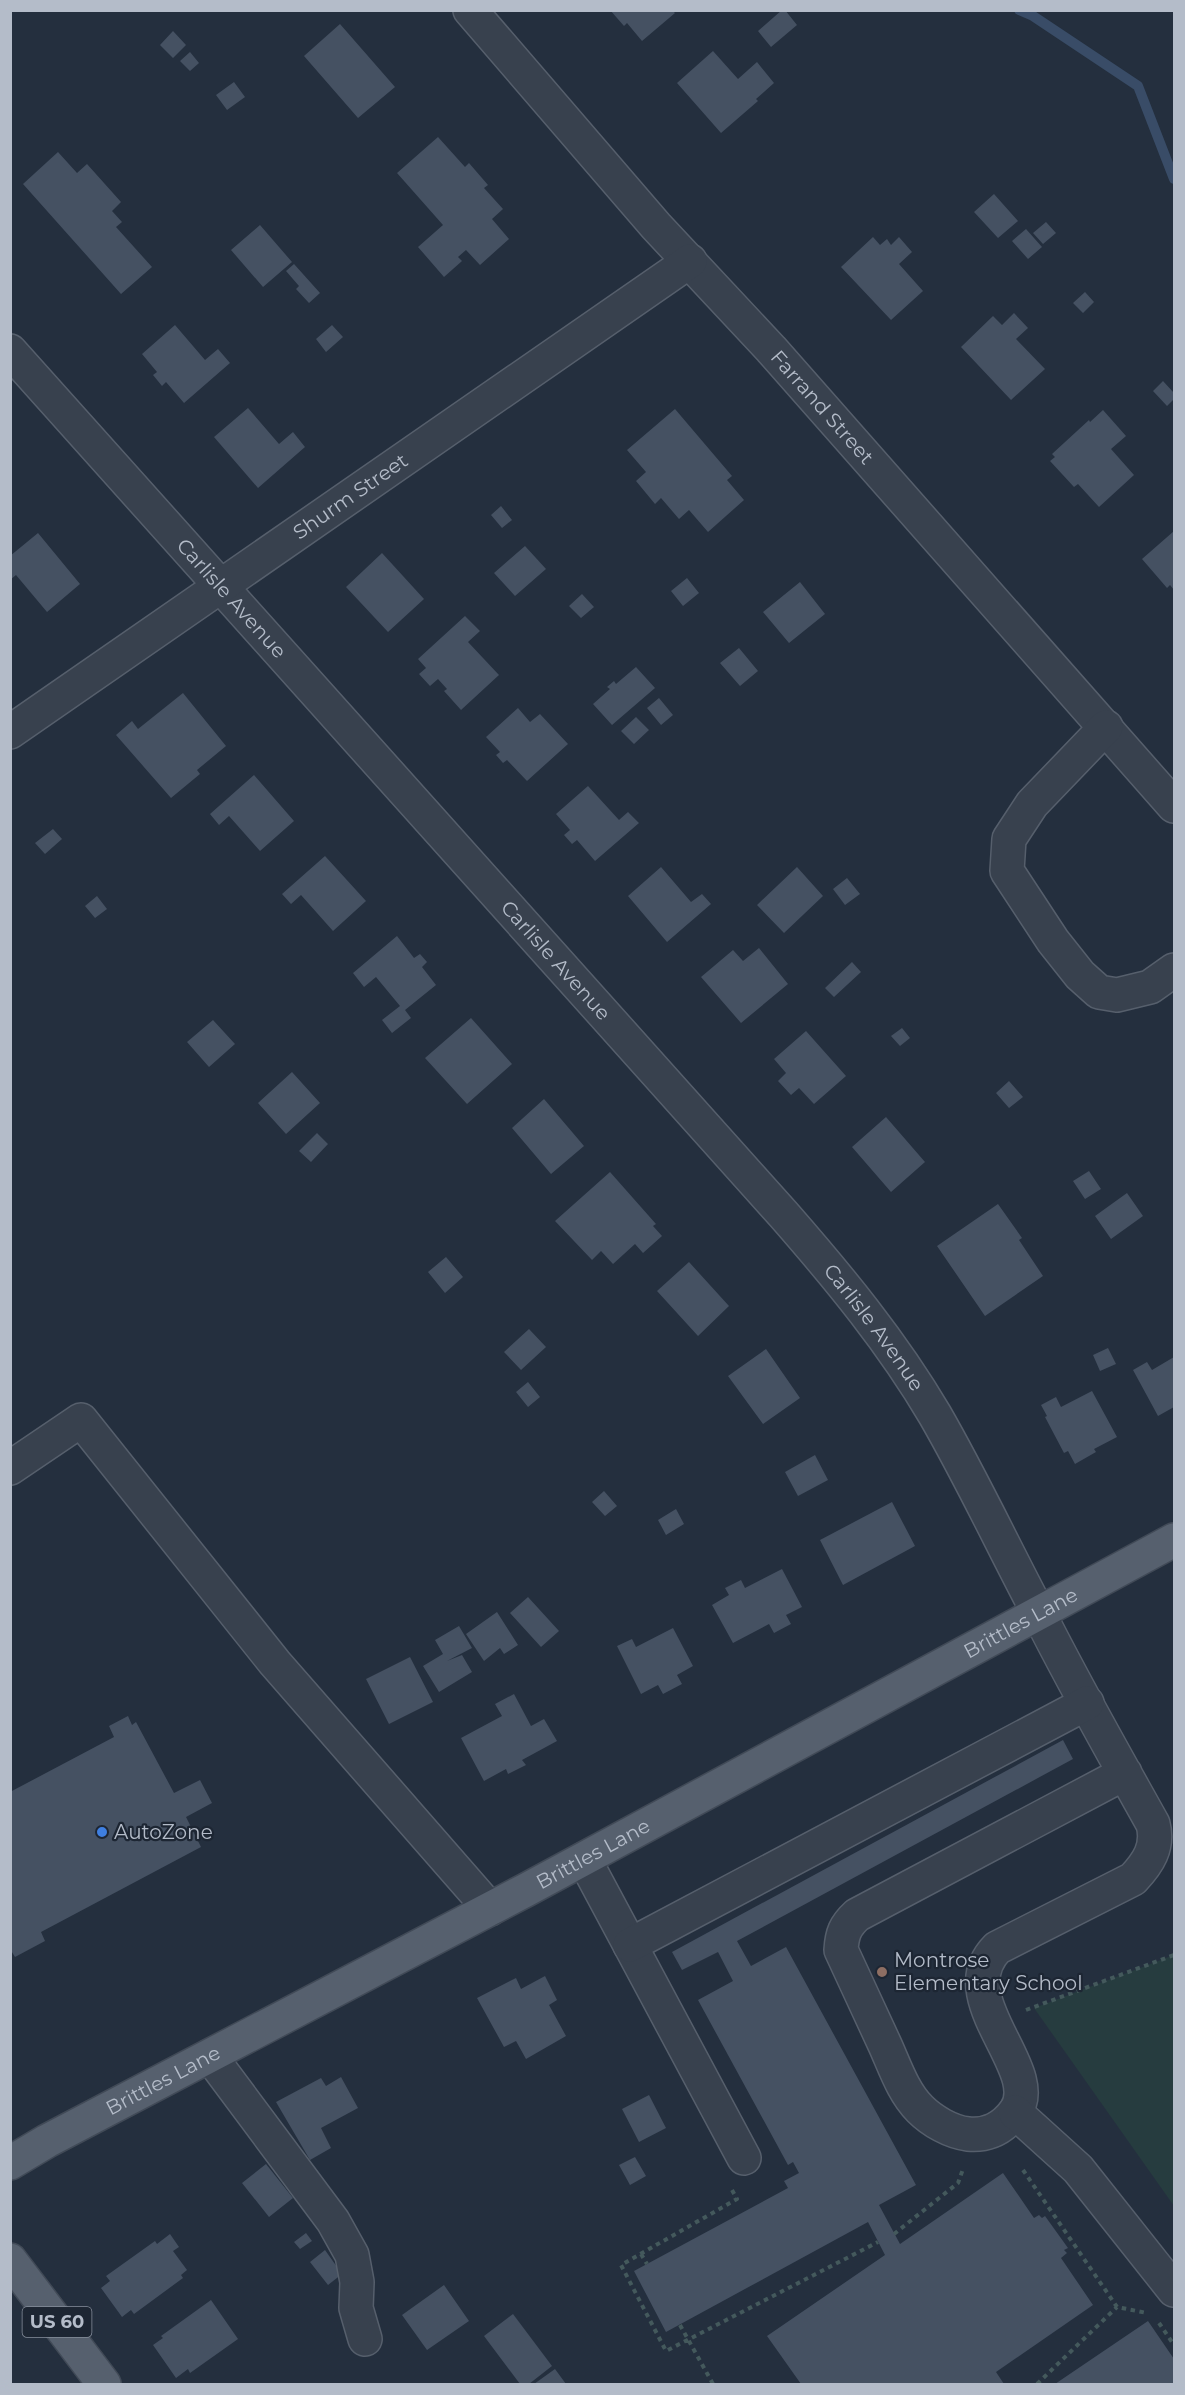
<svg xmlns="http://www.w3.org/2000/svg" width="1185" height="2395" font-family="Montserrat,sans-serif">
  <style>
    .green { fill: #263c3f }
    .lines { fill: none; stroke-linecap: round; stroke-linejoin: round }
    .stream { stroke: #394c67; stroke-width: 10 }
    .building { fill: #455162 }
    .minor-casing { stroke: #565f6c; stroke-width: 36 }
    .major-casing { stroke: #414a57; stroke-width: 36 }
    .path { stroke: #44595c; stroke-width: 4; stroke-dasharray: 4.5 4.5; stroke-linecap: butt }
    .minor { stroke: #38414e; stroke-width: 33 }
    .major { stroke: #56606e; stroke-width: 33 }
    .shop-dot { fill: #3f7fe0; stroke: #1d2633; stroke-width: 2 }
    .education-dot { fill: #8d6e63; stroke: #1d2633; stroke-width: 2 }
    .labels { text-anchor: middle; stroke-width: 4.5; stroke-linejoin: round; paint-order: stroke }
    .shield { fill: #1d2633; stroke: #878f9c; stroke-width: 1.5 }
    .shield-label { font-size: 18px; font-weight: bold; fill: #b4bcc9 }
    .street-label { font-size: 20px; fill: #b4bcc9; stroke: #1d2633 }
    .poi-label { font-size: 20px; fill: #b4bcc9; stroke: #1d2633; text-anchor: start }
  </style>
  <rect width="100%" height="100%" fill="#242f3e"/>
  <path class="green" d="M1174,1955V2206L1034,2008Z"/>
  <g class="lines">
    <path class="stream" d="M1019,10L1033,16L1138,86L1174,179"/>
  </g>
  <path class="building" d="M610,10H672L675,13L642,41L627,23L624,26Z
    M782,10H785L797,25L771,47L758,31Z
    M340,24L395,87L358,118L304,56Z
    M173,31L186,45L173,58L160,45Z
    M713,51L738,79L757,62L774,83L756,99L758,101L721,133L677,83Z
    M190,52L199,63L190,71L180,61Z
    M234,82L245,97L227,110L216,95Z
    M438,137L465,167L469,163L488,185L484,188L503,209L492,219L509,239L480,265L466,250L458,257L462,261L444,277L418,247L443,225L397,173Z
    M58,152L77,173L87,164L121,202L112,211L122,222L116,227L152,267L121,294L23,184Z
    M994,194L1018,221L998,238L974,212Z
    M1046,222L1056,233L1043,244L1033,233Z
    M260,225L292,262L263,287L231,250Z
    M1026,229L1042,247L1028,259L1012,241Z
    M873,237L880,245L887,239L891,245L899,237L912,252L899,264L923,291L891,320L841,267Z
    M294,264L320,293L309,303L296,289L299,286L286,271Z
    M1085,292L1094,302L1083,313L1073,303Z
    M1014,313L1028,328L1016,339L1045,369L1011,400L961,347L993,316L1002,325Z
    M175,325L205,360L218,349L230,363L184,403L166,382L162,386L153,375L157,372L142,354Z
    M332,325L343,337L326,352L316,339Z
    M1163,381L1174,393V399L1167,406L1153,391Z
    M248,408L279,444L293,432L305,447L258,488L214,437Z
    M675,409L732,476L727,480L744,500L708,532L689,510L679,519L661,498L655,504L636,481L646,472L627,450Z
    M1103,410L1126,436L1111,449L1134,475L1099,507L1078,484L1074,487L1050,461L1055,457L1052,454L1089,420L1090,422Z
    M501,506L512,520L502,528L491,515Z
    M1174,531V590L1170,585L1167,588L1142,559Z
    M38,533L80,584L47,612L16,575L10,580V556Z
    M525,546L546,569L515,596L494,573Z
    M382,553L424,599L388,632L346,587Z
    M687,578L699,593L683,606L671,591Z
    M800,582L825,614L789,643L763,612Z
    M582,594L594,607L581,618L569,606Z
    M465,616L480,631L468,642L499,675L461,710L444,691L447,689L438,679L430,686L419,674L426,668L418,659Z
    M739,648L758,671L740,686L720,663Z
    M636,667L655,688L612,725L593,704L610,689L607,687L614,681L616,684Z
    M183,693L226,746L197,770L200,774L171,798L116,735L132,721L138,729Z
    M659,698L673,715L661,725L647,708Z
    M518,708L530,722L540,714L568,744L527,781L507,760L503,763L496,755L500,752L486,737Z
    M636,717L649,730L634,744L621,731Z
    M254,775L294,821L260,851L229,816L219,825L210,814Z
    M588,786L619,820L628,812L639,823L595,861L577,840L572,844L564,835L570,830L556,814Z
    M53,829L62,839L45,854L35,843Z
    M325,856L366,901L333,931L301,895L291,904L282,894Z
    M661,867L691,902L702,894L711,904L667,942L628,896Z
    M797,867L823,896L784,933L757,905Z
    M847,878L860,894L845,905L833,889Z
    M97,896L107,909L95,918L85,906Z
    M397,936L414,958L420,954L427,962L422,967L436,985L405,1010L411,1018L392,1033L382,1020L400,1006L376,977L364,987L353,973Z
    M759,948L788,984L741,1023L701,977L733,950L743,961Z
    M852,962L861,972L834,997L825,988Z
    M471,1018L512,1064L467,1104L425,1058Z
    M213,1020L235,1044L209,1067L187,1042Z
    M902,1028L910,1038L900,1046L891,1036Z
    M806,1031L846,1076L814,1104L799,1088L791,1095L778,1081L786,1073L774,1059Z
    M292,1072L320,1103L286,1134L258,1103Z
    M1009,1081L1023,1097L1009,1108L996,1093Z
    M544,1099L584,1146L551,1174L512,1128Z
    M886,1117L925,1162L891,1192L852,1147Z
    M317,1133L328,1144L311,1162L299,1151Z
    M1089,1171L1101,1189L1085,1199L1073,1181Z
    M610,1172L656,1224L653,1226L662,1236L643,1253L635,1244L613,1264L601,1251L592,1260L555,1221Z
    M1127,1193L1143,1216L1111,1239L1095,1216Z
    M998,1204L1022,1238L1019,1240L1043,1276L985,1316L937,1246Z
    M446,1257L463,1277L445,1293L428,1272Z
    M689,1262L729,1306L698,1336L657,1291Z
    M529,1329L546,1347L521,1370L504,1352Z
    M1108,1348L1116,1364L1100,1371L1093,1355Z
    M766,1349L800,1398L763,1424L728,1376Z
    M1174,1357V1407L1158,1416L1133,1370L1147,1362L1152,1370Z
    M528,1382L540,1397L528,1407L516,1392Z
    M1092,1391L1117,1437L1094,1449L1096,1452L1075,1464L1068,1451L1064,1453L1045,1417L1047,1416L1041,1405L1056,1397L1061,1407Z
    M815,1455L828,1480L798,1496L785,1472Z
    M604,1491L617,1506L605,1516L592,1502Z
    M892,1502L915,1546L843,1585L820,1540Z
    M676,1509L684,1524L666,1535L658,1520Z
    M782,1569L802,1607L786,1615L791,1624L774,1633L769,1624L733,1643L712,1605L729,1595L725,1588L741,1580L745,1588Z
    M528,1597L559,1631L541,1647L510,1613Z
    M497,1612L518,1645L504,1654L500,1648L484,1661L466,1634Z
    M459,1626L472,1648L447,1661L462,1655L472,1672L439,1692L423,1666L443,1654L435,1640Z
    M673,1628L693,1666L677,1675L682,1684L663,1694L658,1685L641,1694L617,1646L632,1639L636,1647Z
    M410,1657L433,1702L389,1724L366,1679Z
    M514,1694L531,1726L544,1719L557,1741L522,1760L526,1765L508,1774L506,1769L484,1781L461,1738L502,1716L495,1704Z
    M128,1716L132,1725L136,1722L174,1793L200,1780L212,1803L186,1817L201,1847L41,1932L45,1941L15,1957L10,1949V1792L114,1737L109,1726Z
    M1063,1740L1073,1759L737,1941L751,1966L786,1947L916,2185L879,2205L900,2244L1003,2173L1034,2218L1039,2215L1042,2218L1045,2216L1068,2248L1064,2250L1067,2253L1061,2258L1093,2305L996,2372L1004,2384H801L767,2336L885,2255L868,2222L666,2332L634,2271L788,2188L784,2181L799,2173L793,2162L788,2165L698,2000L733,1981L718,1952L682,1970L672,1952Z
    M545,1976L557,2000L549,2005L566,2036L526,2059L516,2041L504,2047L477,1998L516,1978L521,1989Z
    M341,2077L358,2108L321,2128L331,2148L310,2160L276,2102L321,2078L326,2086Z
    M649,2095L666,2128L639,2142L622,2109Z
    M635,2157L646,2176L630,2185L619,2165Z
    M266,2164L293,2198L269,2217L242,2183Z
    M306,2233L312,2241L300,2249L294,2242Z
    M170,2234L179,2247L173,2251L187,2270L181,2275L183,2278L134,2314L131,2310L122,2317L101,2288L110,2281L106,2276L155,2241L157,2244Z
    M325,2250L342,2274L328,2285L310,2262Z
    M444,2285L469,2321L427,2350L402,2315Z
    M211,2300L238,2339L190,2373L188,2369L176,2378L153,2345L163,2338L161,2336Z
    M513,2314L552,2366L529,2384H520L484,2336Z
    M1148,2321L1174,2359V2384H1055Z
    M555,2369L566,2384H534Z"/>
  <g class="lines">
    <g class="minor-casing">
      <g id="minor">
        <path id="s1" d="M470,10L656,226L771,349L1174,806"/>
        <path id="s2" d="M10,351L784,1215C839,1278 892,1342 935,1415C972,1479 1003,1546 1038,1612C1074,1684 1114,1754 1153,1824C1159,1847 1148,1863 1133,1879L997,1948C947,1999 1046,2070 1015,2112C1003,2128 988,2136 968,2134C951,2132 932,2121 920,2109C903,2092 895,2067 885,2045C870,2013 856,1982 841,1950C842,1934 845,1926 857,1915L1125,1773"/>
        <path d="M1106,727L1032,804L1009,839L1007,871L1053,941L1080,975L1099,992L1117,995L1150,987L1174,970"/>
        <path id="s3" d="M10,732L690,261"/>
        <path d="M10,1468L81,1420L275,1663L490,1909"/>
        <path d="M584,1859L744,2158"/>
        <path d="M630,1945L1087,1703"/>
        <path d="M210,2056L333,2221L352,2255L357,2282L356,2308L365,2339"/>
        <path d="M1015,2112L1078,2169L1174,2290"/>
      </g>
    </g>
    <g class="major-casing">
      <g id="major">
        <path id="s4" d="M10,2163L47,2141L526,1890L1174,1540"/>
        <path d="M10,2260L104,2384"/>
      </g>
    </g>
    <path class="path" d="M1026,2010L1174,1955
      M1023,2170L1117,2307L1147,2313
      M732,2190L737,2199L621,2265L666,2351L878,2242
      M894,2234L958,2183L963,2169
      M641,2254L647,2264
      M1159,2323L1174,2345
      M680,2325L713,2384
      M1037,2384L1117,2307"/>
    <use href="#minor" class="minor"/>
    <use href="#major" class="major"/>
  </g>
  <circle class="shop-dot" cx="102" cy="1832" r="6"/>
  <circle class="education-dot" cx="882" cy="1972" r="6"/>
  <g class="labels">
    <rect class="shield" x="22.5" y="2307" width="69" height="30" rx="4.5"/>
    <g class="shield-label">
      <text x="57" y="2328">US 60</text>
    </g>
    <g class="street-label">
      <text dy="7" stroke="none"><textPath href="#s1" startOffset="531">Farrand Street</textPath></text>
      <text dy="7" stroke="none"><textPath href="#s3" startOffset="414">Shurm Street</textPath></text>
      <text dy="7" stroke="none"><textPath href="#s2" startOffset="332">Carlisle Avenue</textPath></text>
      <text dy="7" stroke="none"><textPath href="#s2" startOffset="818">Carlisle Avenue</textPath></text>
      <text dy="7" stroke="none"><textPath href="#s2" startOffset="1304">Carlisle Avenue</textPath></text>
      <text dy="7" stroke="none"><textPath href="#s4" startOffset="1146">Brittles Lane</textPath></text>
      <text dy="7" stroke="none"><textPath href="#s4" startOffset="660">Brittles Lane</textPath></text>
      <text dy="7" stroke="none"><textPath href="#s4" startOffset="174">Brittles Lane</textPath></text>
    </g>
    <g class="poi-label">
      <text x="114" y="1839">AutoZone</text>
      <text x="894" y="1967">Montrose<tspan x="894" dy="23">Elementary School</tspan></text>
    </g>
  </g>
  <rect width="1185" height="2395" fill="none" stroke="#b4bcc9" stroke-width="24"/>
</svg>
